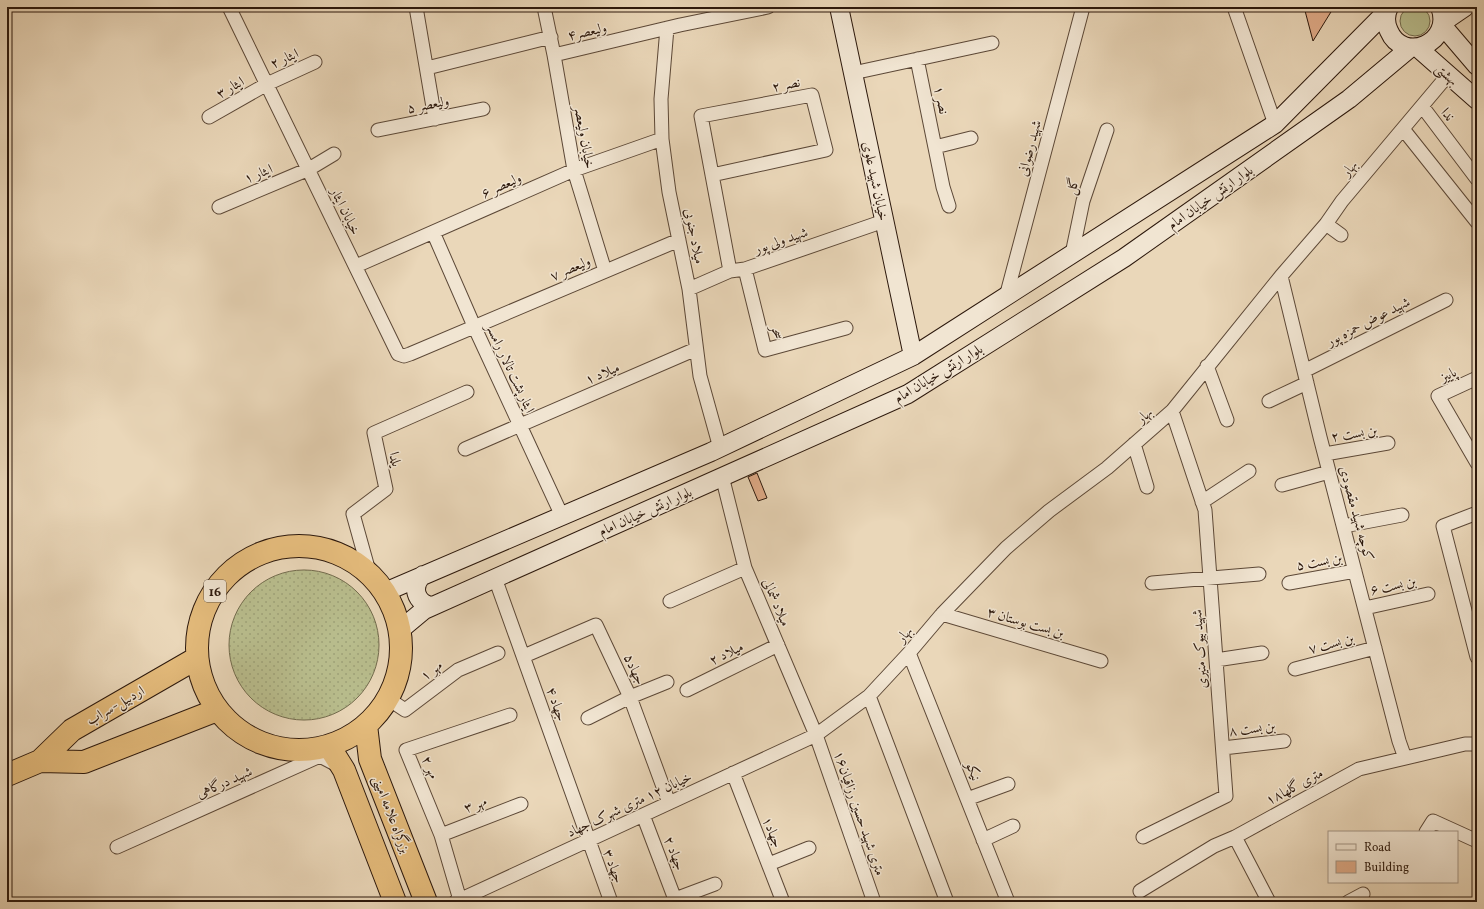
<svg xmlns="http://www.w3.org/2000/svg" width="1484" height="909" font-family="Vollkorn,Amiri,serif">
  <style>
    .grass { fill: url(#grass-dots); stroke: #726b4d }
    .pitch { fill: #b9be8e; stroke: #726b4d }
    .building { fill: #e1ac89; stroke: #2c180c }
    .lines { fill: none; stroke-linecap: round; stroke-linejoin: round }
    .street-casing { stroke: #5c4837; stroke-width: 15 }
    .secondary-casing { stroke: #2c180c; stroke-width: 20 }
    .highway-casing { stroke: #2c180c; stroke-width: 24 }
    .street { stroke: #f1e5d2; stroke-width: 13 }
    .secondary { stroke: #f1e5d2; stroke-width: 18 }
    .highway { stroke: #e5bc7c; stroke-width: 22 }
    .labels { text-anchor: middle; stroke-width: 3; stroke-linejoin: round; paint-order: stroke }
    .shield { fill: #f1e5d2; stroke: #675647; stroke-width: 1 }
    .shield-label { font-size: 13px; font-weight: bold; fill: #2c180c }
    .street-label { font-size: 14px; fill: #2c180c; stroke: #f1e5d2 }
  </style>
  <defs>
    <pattern id="grass-dots" width="8" height="8" patternUnits="userSpaceOnUse"><rect width="8" height="8" fill="#b9be8e"/><path d="M2 2h.1M6 6h.1" fill="none" stroke="#9fa379" stroke-width="1.8" stroke-linecap="round"/></pattern>
  </defs>
  <rect width="100%" height="100%" fill="#ead7b9"/>
  <filter id="stains"><feTurbulence type="fractalNoise" baseFrequency=".005" numOctaves="4"/><feColorMatrix values="0 0 0 0 .2 0 0 0 0 .09 0 0 0 0 .02 0 0 0 .5 -.17"/></filter>
  <radialGradient id="worn" r=".72"><stop offset=".6" stop-color="#630" stop-opacity="0"/><stop offset="1" stop-color="#630" stop-opacity=".3"/></radialGradient>
  <path class="grass" d="M229 645a75 75 0 1 1 150 0a75 75 0 1 1-150 0Z"/>
  <path class="pitch" d="M1400 21a15 15 0 1 1 30 0a15 15 0 1 1-30 0Z"/>
  <path class="building" d="M1304,7H1334L1313,41Z
    M757,473L767,498L758,501L748,477Z"/>
  <g class="lines">
    <g class="street-casing">
      <path id="street" d="M229,7L398,354L404,356L410,354L679,240
        M416,7L435,119
        M544,7L554,55L574,170L605,271
        M1234,7L1275,124
        M667,28L661,99L662,139L669,192L689,289L700,376L720,448
        M554,55L680,25L768,7
        M917,59L943,187L949,206
        M427,68L551,37
        M853,73L992,43
        M1422,106L1477,179
        M209,117L267,84L315,62
        M1403,129L1477,222
        M378,130L483,109
        M935,147L971,138
        M712,175L826,150L812,95L701,116L730,271
        M219,207L309,169L334,154
        M1326,224L1341,235
        M433,232L474,326L562,516
        M1072,254L1083,201L1107,130
        M356,266L574,170L662,139
        M745,269L765,350L846,328
        M1281,276L1320,437L1399,741L1405,758
        M689,289L730,271L745,269L884,221
        M1006,297L1083,7
        M1207,366L1227,420
        M1304,371L1446,300
        M1477,378L1438,396L1477,463
        M1269,401L1307,383
        M1134,444L1147,487
        M465,449L696,349
        M1325,454L1388,443
        M722,476L745,568L816,735L874,902
        M1282,485L1329,472
        M1202,502L1249,471
        M1477,513L1443,526L1477,657
        M1344,526L1402,515
        M370,575L353,514L386,489L374,433L467,392
        M495,578L611,902
        M1152,583L1259,574
        M1289,583L1355,571
        M670,601L745,568
        M1365,608L1428,594
        M942,614L1101,661
        M909,653L1008,902
        M524,656L596,625L630,697L669,803
        M1216,660L1262,653
        M1295,669L1375,648
        M687,690L778,645
        M869,696L947,902
        M387,698L405,710L458,670L498,653
        M588,718L630,697L667,682
        M1223,748L1284,741
        M733,773L783,902
        M967,799L1008,784
        M643,815L676,902
        M1426,832L1433,821L1477,841
        M441,835L521,804
        M1143,837L1226,796L1205,510L1172,411
        M1235,837L1269,902
        M983,840L1013,826
        M117,847L320,756L339,766
        M769,864L809,848
        M1140,891L1214,846L1235,837L1359,769L1465,744H1477
        M675,899L715,884
        M460,900L441,835L406,750L510,715
        M455,902L816,735L869,696L909,653L942,614L1006,548L1049,511L1107,468L1172,411L1281,276L1326,224L1342,201L1448,75
        M1348,902L1363,894"/>
    </g>
    <g class="secondary-casing">
      <path id="secondary" d="M839,7L913,356
        M1389,7C1385,15 1385,23 1389,31C1403,64 1454,43 1440,7
        M1443,22L1465,7
        M1442,25L1477,66
        M1418,48L1477,100
        M423,575C411,586 415,603 432,606
        M385,592L711,452L913,356L1275,124L1387,11
        M400,630L424,610L908,394L1124,258L1349,99L1410,48"/>
    </g>
    <g class="highway-casing">
      <path id="highway" d="M197 648a102 102 0 1 1 204 0a102 102 0 1 1-204 0Z
        M366,725L370,759L426,902
        M329,746L344,770L395,902
        M40,761L84,762L217,710
        M7,775L40,761L72,730L197,658"/>
    </g>
    <use href="#street" class="street"/>
    <use href="#secondary" class="secondary"/>
    <use href="#highway" class="highway"/>
  </g>
  <g class="labels">
    <rect class="shield" x="204" y="580" width="22" height="22" rx="3"/>
    <g class="shield-label">
      <text x="215" y="596">16</text>
    </g>
    <g class="street-label">
      <text transform="translate(587 31) rotate(-13)" y="5">ولیعصر۴</text>
      <text transform="translate(284 58) rotate(-24)" y="5">ایثار ۲</text>
      <text transform="translate(1447 74) rotate(42)" y="5">بهشتی</text>
      <text transform="translate(786 84) rotate(-11)" y="5">نصر ۲</text>
      <text transform="translate(230 87) rotate(-30)" y="5">ایثار ۳</text>
      <text transform="translate(942 100) rotate(79)" y="5">نصر ۱</text>
      <text transform="translate(428 104) rotate(-11)" y="5">ولیعصر ۵</text>
      <text transform="translate(1448 114) rotate(53)" y="5">ندا</text>
      <text transform="translate(585 137) rotate(80)" y="5">خیابان ولیعصر</text>
      <text transform="translate(1029 148) rotate(-75)" y="5">شهید رضوانی</text>
      <text transform="translate(1349 168) rotate(-50)" y="5">بهار</text>
      <text transform="translate(258 173) rotate(-22)" y="5">ایثار ۱</text>
      <text transform="translate(876 181) rotate(78)" y="5">خیابان شهید علوی</text>
      <text transform="translate(501 185) rotate(-24)" y="5">ولیعصر ۶</text>
      <text transform="translate(1072 186) rotate(-73)" y="5">گل</text>
      <text transform="translate(1210 197) rotate(-35)" y="5">بلوار ارتش خیابان امام</text>
      <text transform="translate(346 211) rotate(64)" y="5">خیابان ایثار</text>
      <text transform="translate(695 236) rotate(79)" y="5">میلاد جنوبی</text>
      <text transform="translate(781 240) rotate(-19)" y="5">شهید ولی پور</text>
      <text transform="translate(570 268) rotate(-23)" y="5">ولیعصر ۷</text>
      <text transform="translate(1368 321) rotate(-27)" y="5">شهید عوض حمزه پور</text>
      <text transform="translate(778 332) rotate(70)" y="5">سحر</text>
      <text transform="translate(511 368) rotate(65)" y="5">ایثار پشت تالار رامسر</text>
      <text transform="translate(602 373) rotate(-23)" y="5">میلاد ۱</text>
      <text transform="translate(938 373) rotate(-31)" y="5">بلوار ارتش خیابان امام</text>
      <text transform="translate(1448 374) rotate(-25)" y="5">پاییز</text>
      <text transform="translate(1144 415) rotate(-41)" y="5">بهار</text>
      <text transform="translate(1354 433) rotate(-9)" y="5">بن بست ۲</text>
      <text transform="translate(396 459) rotate(78)" y="5">یلدا</text>
      <text transform="translate(645 511) rotate(-24)" y="5">بلوار ارتش خیابان امام</text>
      <text transform="translate(1357 513) rotate(75)" y="5">کوچه شهید مقصودی</text>
      <text transform="translate(1319 561) rotate(-10)" y="5">بن بست ۵</text>
      <text transform="translate(1393 585) rotate(-12)" y="5">بن بست ۶</text>
      <text transform="translate(777 602) rotate(67)" y="5">میلاد شمالی</text>
      <text transform="translate(1026 622) rotate(16)" y="5">بن بست بوستان ۳</text>
      <text transform="translate(904 634) rotate(-49)" y="5">بهار</text>
      <text transform="translate(1331 643) rotate(-15)" y="5">بن بست ۷</text>
      <text transform="translate(1199 649) rotate(-94)" y="5">شهید بیوک منیری</text>
      <text transform="translate(726 653) rotate(-26)" y="5">میلاد ۲</text>
      <text transform="translate(635 669) rotate(65)" y="5">جهاد۵</text>
      <text transform="translate(431 670) rotate(-37)" y="5">مهر ۱</text>
      <text transform="translate(557 704) rotate(71)" y="5">جهاد ۴</text>
      <text transform="translate(115 705) rotate(-30)" y="5">اردبیل-سراب</text>
      <text transform="translate(1252 728) rotate(-7)" y="5">بن بست ۸</text>
      <text transform="translate(431 767) rotate(67)" y="5">مهر ۲</text>
      <text transform="translate(974 771) rotate(68)" y="5">نیکو</text>
      <text transform="translate(224 782) rotate(-24)" y="5">شهید درگاهی</text>
      <text transform="translate(1294 786) rotate(-28)" y="5">۱۸متری گلها</text>
      <text transform="translate(475 804) rotate(-21)" y="5">مهر ۳</text>
      <text transform="translate(629 804) rotate(-25)" y="5">خیابان ۱۲ متری شهرک جهاد</text>
      <text transform="translate(860 813) rotate(71)" y="5">۱۶متری شهید حسین رزاقیان</text>
      <text transform="translate(392 814) rotate(69)" y="5">بزرگراه علامه امینی</text>
      <text transform="translate(773 832) rotate(68)" y="5">جهاد۱</text>
      <text transform="translate(675 853) rotate(69)" y="5">جهاد ۲</text>
      <text transform="translate(614 866) rotate(70)" y="5">جهاد ۳</text>
    </g>
  </g>
  <rect width="1484" height="909" fill="none" stroke="#ead7b9" stroke-width="24"/>
  <rect x="8" y="8" width="1468" height="893" fill="none" stroke="#2c180c" stroke-width="2"/>
  <rect x="12" y="12" width="1460" height="885" fill="none" stroke="#2c180c"/>
  <rect x="1328" y="831" width="130" height="52" fill="#f1e5d2" stroke="#a29383"/>
  <rect x="1336" y="844" width="20" height="6" fill="#f1e5d2" stroke="#a29383"/>
  <text x="1364" y="851" font-size="12" fill="#2c180c">Road</text>
  <rect x="1336" y="861" width="20" height="12" fill="#e1ac89" stroke="#a29383"/>
  <text x="1364" y="871" font-size="12" fill="#2c180c">Building</text>
  <rect width="100%" height="100%" filter="url(#stains)"/>
  <rect width="100%" height="100%" fill="url(#worn)"/>
</svg>
